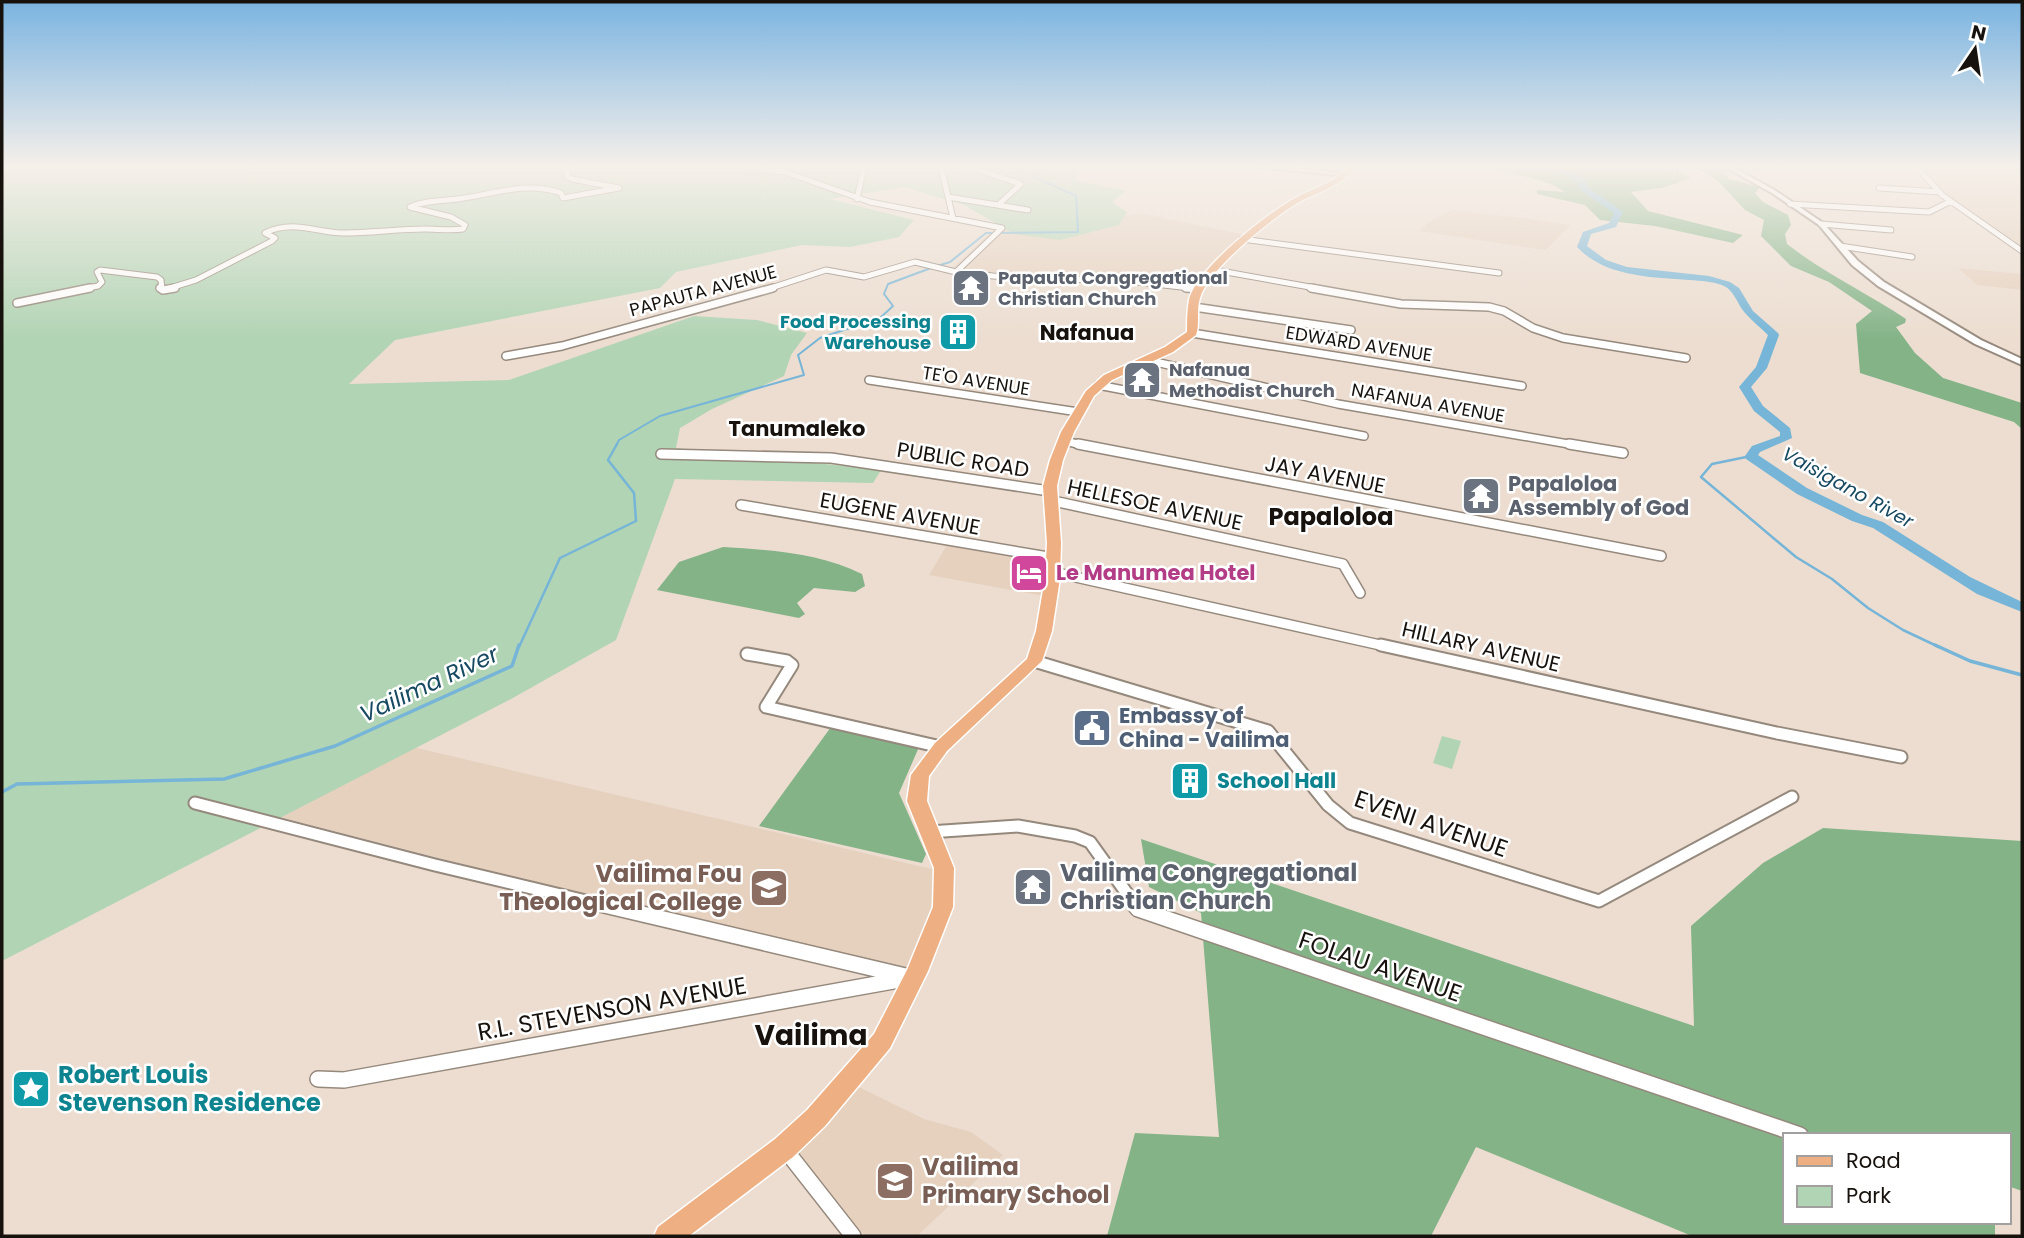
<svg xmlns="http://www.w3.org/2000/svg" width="2024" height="1238" font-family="Poppins,sans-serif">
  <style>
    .built { fill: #e6d1bf }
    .green { fill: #b1d4b4 }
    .forest { fill: #83b387 }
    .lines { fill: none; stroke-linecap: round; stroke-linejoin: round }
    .stream-far2 { stroke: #76b5d7; stroke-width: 2 }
    .stream-far1 { stroke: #76b5d7; stroke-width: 2.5 }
    .stream { stroke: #76b5d7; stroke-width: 3.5 }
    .river { fill: #76b5d7; fill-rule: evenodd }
    .minor-far4-casing { stroke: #95887c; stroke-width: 7 }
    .minor-far3-casing { stroke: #95887c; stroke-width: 10 }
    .minor-far2-casing { stroke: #95887c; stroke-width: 12 }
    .minor-far1-casing { stroke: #95887c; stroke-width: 15 }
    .minor-casing { stroke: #95887c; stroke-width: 18 }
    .tertiary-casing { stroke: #95887c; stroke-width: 4 }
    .secondary-casing { stroke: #95887c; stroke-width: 4 }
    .primary-casing { stroke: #fff; stroke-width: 3 }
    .minor-far4 { stroke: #fff; stroke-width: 5 }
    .minor-far3 { stroke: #fff; stroke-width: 7 }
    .minor-far2 { stroke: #fff; stroke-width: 9 }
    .minor-far1 { stroke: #fff; stroke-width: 11 }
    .minor { stroke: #fff; stroke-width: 15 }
    .tertiary { fill: #fff; fill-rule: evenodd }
    .secondary { fill: #f6d7c0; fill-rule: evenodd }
    .primary { fill: #eeaf82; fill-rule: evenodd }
    .labels { text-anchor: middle; stroke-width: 5; stroke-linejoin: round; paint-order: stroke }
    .far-worship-label { font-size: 18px; font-weight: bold; fill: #5b616d; stroke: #fff; text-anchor: start }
    .far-street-label { font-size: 18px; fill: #17120d; stroke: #fff }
    .far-culture-label { font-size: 18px; font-weight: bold; fill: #0d838f; stroke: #fff; text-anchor: end }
    .far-water-label { font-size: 19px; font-style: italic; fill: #174a62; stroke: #fff }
    .far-quarter-label { font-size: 21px; font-weight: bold; fill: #17120d; stroke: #fff }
    .street-label { font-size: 21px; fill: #17120d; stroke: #fff }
    .worship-label { font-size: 21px; font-weight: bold; fill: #5b616d; stroke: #fff; text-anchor: start }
    .hotel-label { font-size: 21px; font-weight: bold; fill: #b23c85; stroke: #fff; text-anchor: start }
    .service-label { font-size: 21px; font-weight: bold; fill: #4e5e75; stroke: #fff; text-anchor: start }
    .culture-label { font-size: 21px; font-weight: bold; fill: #0d838f; stroke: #fff; text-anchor: start }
    .water-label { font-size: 23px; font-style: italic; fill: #174a62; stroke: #fff }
    .quarter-label { font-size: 24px; font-weight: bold; fill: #17120d; stroke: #fff }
    .near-street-label { font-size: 24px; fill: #17120d; stroke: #fff }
    .near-worship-label { font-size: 24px; font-weight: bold; fill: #5b616d; stroke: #fff; text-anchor: start }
    .near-education-label { font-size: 24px; font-weight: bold; fill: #785e54; stroke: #fff; text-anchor: end }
    .near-culture-label { font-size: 24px; font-weight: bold; fill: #0d838f; stroke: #fff; text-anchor: start }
    .near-quarter-label { font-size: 28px; font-weight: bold; fill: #17120d; stroke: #fff }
  </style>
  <rect width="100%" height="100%" fill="#ecddd0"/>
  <path class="built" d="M1922,167H2022V249L1946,195Z
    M1452,210L1523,218L1570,225L1546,250L1419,231L1430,221Z
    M1145,214L1241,234L1196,287L1102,277L1059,279L951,269L1001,223Z
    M1958,268L2022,274V290L1977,285Z
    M947,545L1043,561L1049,566L1044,596L929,575Z
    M383,740L936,870L935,893L919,947L905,970L669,917L245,808Z
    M859,1087L924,1119L971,1132L1003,1155L917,1236H866L836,1206L794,1156Z"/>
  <path class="green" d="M2,167H1034L1078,172L1075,180L1126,191L1112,202L1127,212L1119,225L1060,240L1014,234L964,205L904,187L830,199L914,220L899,237L850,247L802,245L676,272L660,288L395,340L349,384L509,380L694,316L757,320L807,333L791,355L784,376L712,409L680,428L676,448L881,470L873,483L675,479L616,640L511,699L2,961Z
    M1442,736L1461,741L1452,769L1433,763Z"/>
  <path class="forest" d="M1493,167H1637L1679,170L1691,178L1662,188L1631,192L1648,211L1743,235L1733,243L1655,226L1600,220L1585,205L1537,194V190L1565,192L1551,184Z
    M1695,167H1721L1727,171L1722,172L1730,179L1760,187L1755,193L1763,202L1788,215L1791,225L1785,234L1787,244C1824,273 1867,293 1906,319L1905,323L1896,327L1915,353L1943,378L2022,403V429L2014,422L1860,373L1856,324L1872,311L1829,282L1791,266L1761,236L1764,220L1745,210L1718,181Z
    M723,547C770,550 820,553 862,574L865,586L855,592L814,588L797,603L805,614L799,618L657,590L679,562Z
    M831,727L919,747L899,793L926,854L922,863L759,826Z
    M1823,828L2022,841V1191L2008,1186V1135H1784V1222H1995V1236H1692L1476,1147L1431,1236H1107L1135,1133L1219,1137L1201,913L1149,887L1141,839L1694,1026L1691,926L1763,863Z"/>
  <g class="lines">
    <path class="stream-far2" d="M937,266L950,262L986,233L1078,232L1076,196L1013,167
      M616,446L619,440L660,416L804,375L798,355L820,338L880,318L893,306L884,294L888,284L931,268"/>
    <path class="stream-far1" d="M1751,456L1712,464L1701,477L1796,557L1832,579L1868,608L1903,630L1939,647
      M519,647L560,558L636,521L634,493L608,460L617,444"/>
    <path class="stream" d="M1935,645L1970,661L2022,675
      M2,792L17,784L224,779L335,746L512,666L519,645"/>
    <path class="river" d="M1549,167H1559L1585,179L1586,186L1623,212L1616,227L1591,234L1587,246L1606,260L1627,267L1709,276L1730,282L1739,288L1753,311L1778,333L1779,335L1767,368L1751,387L1763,406L1790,428L1792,438L1760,452L1758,455L1807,488L1862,515L1883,522L1970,577L2022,602V612L1977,594L1873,528L1852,521L1797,494L1746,459L1745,456L1752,446L1780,436V432L1754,411L1739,387L1756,367L1768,335C1761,328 1752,321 1745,313C1738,305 1735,293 1726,287C1715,281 1701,281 1689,280C1651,277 1605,277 1577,247L1583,232L1609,223L1614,213L1579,189L1578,182Z"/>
    <g class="minor-far4-casing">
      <path id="minor-far4" d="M751,167L785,172L870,202L1002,228L956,272
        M941,167L953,218
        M970,167L1021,184L998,205
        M1917,167L1942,195L2022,251
        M1879,188L1940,192
        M948,197L1028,210
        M857,199L864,167
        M1790,204L1929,212L1951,201
        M1821,224L1891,230
        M1242,239L1499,273
        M1840,246L1912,257
        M1215,270L1321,289
        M82,289L98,286L102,282L97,272L100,270L157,277L161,280L162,289
        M167,289L196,280L272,241L275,238L265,233C293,219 317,233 344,233C371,233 398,229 425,229C438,229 450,231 463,229L465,225L451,217L410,207C426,200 442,201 458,199C494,194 526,181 561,193L563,198L619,188L572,179L568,177L566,167
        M768,289L826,270L864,277L915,262L956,272L993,276L1055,280L1110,279L1199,289"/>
    </g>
    <g class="minor-far3-casing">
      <path id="minor-far3" d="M160,288L163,290L175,288
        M1186,288L1199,289
        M1311,288L1401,304L1489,307L1504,311L1533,328L1563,338L1686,358
        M17,303L90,288
        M1194,307L1351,330
        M1192,333L1522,386
        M506,356L562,346L773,288
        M1147,360L1338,404L1580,446
        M869,380L1078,412
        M1098,385L1364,436
        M1064,441L1087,446"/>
    </g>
    <g class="minor-far2-casing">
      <path id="minor-far2" d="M1078,444L1661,556
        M1569,444L1623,453
        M661,454L831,458L1049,491
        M1049,500L1343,564L1360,593
        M741,505L1054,558
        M1053,572L1389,647"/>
    </g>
    <g class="minor-far1-casing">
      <path id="minor-far1" d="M1381,645L1777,733L1901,757
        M747,654L787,661L792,665L766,707L941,747
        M1034,661L1268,731L1328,805L1350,823L1599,901L1792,797
        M195,803L435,865L607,906
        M929,832L1018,826L1075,836L1090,842L1136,906"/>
    </g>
    <g class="minor-casing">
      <path id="minor" d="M600,904L914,978
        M1134,904L1138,909L1800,1135
        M318,1079L344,1080L910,978
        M784,1148L853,1236"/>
    </g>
    <g class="tertiary-casing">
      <path id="tertiary" d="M1725,167H1733L1776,191L1823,223L1858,261L1884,282L1981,340L2022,359V365L1975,344L1878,286L1852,265L1819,225L1772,193Z"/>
    </g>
    <g class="secondary-casing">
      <path id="secondary" d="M1258,167H1287L1349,174L1346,176Z"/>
    </g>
    <g class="primary-casing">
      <path id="primary" d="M1347,167H1355C1342,186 1320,191 1301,201C1274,216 1208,269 1200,298C1196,310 1200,324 1196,335L1173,352L1112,380L1094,396L1074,432L1063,460L1057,486L1061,543L1060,578L1052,631L1042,661L947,751L929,776L927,801L954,868L953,907L928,971L890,1048L825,1126L793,1157L689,1236H654L658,1227L775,1139L807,1110L874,1034L907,970L933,907L934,868L907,801L911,775L935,743L1027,659L1036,631L1045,578L1047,543L1043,486L1050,460L1061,432L1086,391L1104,375L1165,347L1187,332C1187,322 1187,310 1189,300C1196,269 1269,212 1297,197C1314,188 1335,183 1347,167Z"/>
    </g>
    <use href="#minor-far4" class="minor-far4"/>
    <use href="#minor-far3" class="minor-far3"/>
    <use href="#minor-far2" class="minor-far2"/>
    <use href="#minor-far1" class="minor-far1"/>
    <use href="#minor" class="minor"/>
    <use href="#tertiary" class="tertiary"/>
    <use href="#secondary" class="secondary"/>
    <use href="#primary" class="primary"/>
  </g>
  <linearGradient id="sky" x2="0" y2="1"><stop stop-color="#7ab4e1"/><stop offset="0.49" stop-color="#f6f0ea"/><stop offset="1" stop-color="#f6f0ea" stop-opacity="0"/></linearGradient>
  <rect width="2024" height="340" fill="url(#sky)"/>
  <defs>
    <g id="temple-square" transform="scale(2.0125)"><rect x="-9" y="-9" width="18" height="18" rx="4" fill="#6b7280" stroke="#fff"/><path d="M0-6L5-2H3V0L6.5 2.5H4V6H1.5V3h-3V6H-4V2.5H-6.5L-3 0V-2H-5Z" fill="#fff"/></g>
    <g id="building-square" transform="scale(2.0125)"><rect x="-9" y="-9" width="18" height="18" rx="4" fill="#0f9aa8" stroke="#fff"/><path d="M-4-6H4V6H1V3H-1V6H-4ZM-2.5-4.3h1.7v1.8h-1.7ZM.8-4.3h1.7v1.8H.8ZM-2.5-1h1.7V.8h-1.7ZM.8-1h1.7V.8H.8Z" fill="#fff"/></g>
    <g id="hotel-square" transform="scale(2.0125)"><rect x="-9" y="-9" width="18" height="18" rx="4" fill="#d1479c" stroke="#fff"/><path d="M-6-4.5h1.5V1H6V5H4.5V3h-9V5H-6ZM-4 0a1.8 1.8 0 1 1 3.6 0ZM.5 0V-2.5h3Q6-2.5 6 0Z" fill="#fff"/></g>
    <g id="civic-square" transform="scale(2.0125)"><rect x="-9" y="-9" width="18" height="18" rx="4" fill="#5c6f8a" stroke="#fff"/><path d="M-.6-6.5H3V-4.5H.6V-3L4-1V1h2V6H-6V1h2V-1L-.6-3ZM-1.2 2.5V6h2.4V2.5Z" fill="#fff"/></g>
    <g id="school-square" transform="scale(2.0125)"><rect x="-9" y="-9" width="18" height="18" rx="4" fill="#8d6e63" stroke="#fff"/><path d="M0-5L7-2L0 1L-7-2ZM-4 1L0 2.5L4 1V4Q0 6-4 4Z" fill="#fff"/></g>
    <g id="sight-square" transform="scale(2.0125)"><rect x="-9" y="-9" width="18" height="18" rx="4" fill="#0f9aa8" stroke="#fff"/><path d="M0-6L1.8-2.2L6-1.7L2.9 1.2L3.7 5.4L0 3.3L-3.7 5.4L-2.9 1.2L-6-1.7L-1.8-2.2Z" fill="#fff"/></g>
  </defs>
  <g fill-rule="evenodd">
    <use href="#temple-square" x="971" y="288"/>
    <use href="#building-square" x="958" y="332"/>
    <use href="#temple-square" x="1142" y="380"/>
    <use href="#temple-square" x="1481" y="496"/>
    <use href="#hotel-square" x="1029" y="573"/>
    <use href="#civic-square" x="1092" y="728"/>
    <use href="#building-square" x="1190" y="781"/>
    <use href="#temple-square" x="1033" y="887"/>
    <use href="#school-square" x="769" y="888"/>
    <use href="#sight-square" x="31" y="1089"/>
    <use href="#school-square" x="895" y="1181"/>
  </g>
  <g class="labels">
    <g class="far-worship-label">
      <text x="998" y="284">Papauta Congregational<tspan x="998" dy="21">Christian Church</tspan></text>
      <text x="1169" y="376">Nafanua<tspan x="1169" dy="21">Methodist Church</tspan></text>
    </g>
    <g class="far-street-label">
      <text transform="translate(703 291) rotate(-15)" y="6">PAPAUTA AVENUE</text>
      <text transform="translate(1359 344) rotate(9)" y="6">EDWARD AVENUE</text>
      <text transform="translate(976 381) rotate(9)" y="6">TE'O AVENUE</text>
      <text transform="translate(1428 403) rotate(10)" y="6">NAFANUA AVENUE</text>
    </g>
    <g class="far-culture-label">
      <text x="931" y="328">Food Processing<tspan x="931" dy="21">Warehouse</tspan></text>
    </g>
    <g class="far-water-label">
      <text transform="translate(1848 487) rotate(29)" y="7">Vaisigano River</text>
    </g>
    <g class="far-quarter-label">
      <text x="1087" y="340">Nafanua</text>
      <text x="797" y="436">Tanumaleko</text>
    </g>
    <g class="street-label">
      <text transform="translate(963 460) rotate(9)" y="7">PUBLIC ROAD</text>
      <text transform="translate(1325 475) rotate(11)" y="7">JAY AVENUE</text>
      <text transform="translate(1155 505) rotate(12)" y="7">HELLESOE AVENUE</text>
      <text transform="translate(900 514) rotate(10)" y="7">EUGENE AVENUE</text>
      <text transform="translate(1481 647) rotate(13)" y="7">HILLARY AVENUE</text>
    </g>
    <g class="worship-label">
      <text x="1508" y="491">Papaloloa<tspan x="1508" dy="24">Assembly of God</tspan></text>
    </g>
    <g class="hotel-label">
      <text x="1056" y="580">Le Manumea Hotel</text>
    </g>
    <g class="service-label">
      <text x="1119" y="723">Embassy of<tspan x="1119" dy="24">China - Vailima</tspan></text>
    </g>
    <g class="culture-label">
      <text x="1217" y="788">School Hall</text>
    </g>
    <g class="water-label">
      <text transform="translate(429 684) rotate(-25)" y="8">Vailima River</text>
    </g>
    <g class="quarter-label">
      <text x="1331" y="525">Papaloloa</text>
    </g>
    <g class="near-street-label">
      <text transform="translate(1431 824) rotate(19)" y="8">EVENI AVENUE</text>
      <text transform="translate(1380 967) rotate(19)" y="8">FOLAU AVENUE</text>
      <text transform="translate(612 1009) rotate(-10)" y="8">R.L. STEVENSON AVENUE</text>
    </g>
    <g class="near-worship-label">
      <text x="1060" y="881">Vailima Congregational<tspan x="1060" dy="28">Christian Church</tspan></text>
    </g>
    <g class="near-education-label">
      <text x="742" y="882">Vailima Fou<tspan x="742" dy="28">Theological College</tspan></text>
      <text x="922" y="1175" text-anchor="start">Vailima<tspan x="922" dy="28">Primary School</tspan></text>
    </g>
    <g class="near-culture-label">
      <text x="58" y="1083">Robert Louis<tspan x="58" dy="28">Stevenson Residence</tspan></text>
    </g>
    <g class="near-quarter-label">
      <text x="811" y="1045">Vailima</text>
    </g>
  </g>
  <rect width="2024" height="1238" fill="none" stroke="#17120d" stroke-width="7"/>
  <rect x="1783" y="1133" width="228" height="91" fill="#ffffff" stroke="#a2a09e" stroke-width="2"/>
  <rect x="1797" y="1156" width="35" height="10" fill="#eeaf82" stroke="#a2a09e" stroke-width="2"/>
  <text x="1846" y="1168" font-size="21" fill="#17120d">Road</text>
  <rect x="1797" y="1186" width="35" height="21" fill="#b1d4b4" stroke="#a2a09e" stroke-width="2"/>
  <text x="1846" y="1203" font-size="21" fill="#17120d">Park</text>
  <g transform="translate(1975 49) rotate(13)" stroke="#ffffff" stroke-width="5" paint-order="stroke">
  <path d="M0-5L12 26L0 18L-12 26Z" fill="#17120d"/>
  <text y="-10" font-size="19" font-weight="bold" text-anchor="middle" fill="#17120d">N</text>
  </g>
</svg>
